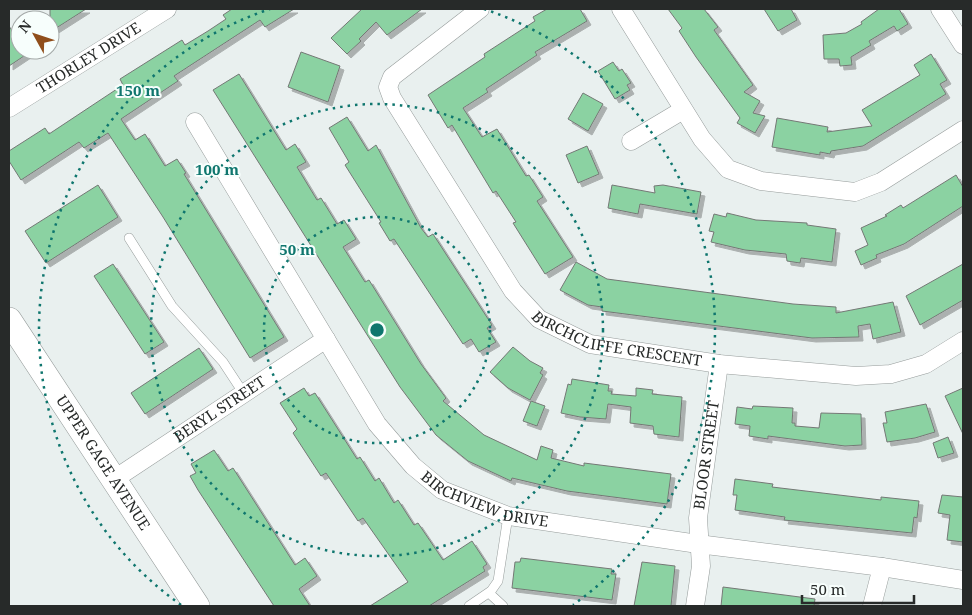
<svg xmlns="http://www.w3.org/2000/svg" width="972" height="615" font-family="'Noto Serif',serif">
  <style>
    .building { fill: #8bd2a2; stroke: #747875; filter: url(#shadow) }
    .lines { fill: none; stroke-linecap: round; stroke-linejoin: round }
    .lane-casing { stroke: #969c9b; stroke-width: 10 }
    .street-casing { stroke: #969c9b; stroke-width: 19 }
    .secondary-casing { stroke: #969c9b; stroke-width: 26 }
    .lane { stroke: #fff; stroke-width: 9 }
    .street { stroke: #fff; stroke-width: 18 }
    .secondary { stroke: #fff; stroke-width: 25 }
    .ring { fill: none; stroke: #0f766e; stroke-width: 2.5; stroke-dasharray: 2.5 5 }
    .labels { text-anchor: middle; stroke-width: 4; stroke-linejoin: round; paint-order: stroke }
    .street-label { font-size: 15px; fill: #272a29; stroke: #f7fefc }
    .centre { fill: #0f766e; stroke: #f7fefc; stroke-width: 2.5 }
    .ring-label { font-size: 15px; text-anchor: middle; font-weight: bold; fill: #0f766e; stroke: #f7fefc; stroke-width: 4; stroke-linejoin: round; paint-order: stroke }
  </style>
  <defs>
    <filter id="shadow"><feDropShadow dx="4" dy="4" stdDeviation="0" flood-color="#0004"/></filter>
  </defs>
  <rect width="100%" height="100%" fill="#e9f0ef"/>
  <path class="building" d="M50,9H86L50,32Z
    M232,9H294L265,27L260,20L174,76L178,81L121,119L135,140L145,134L165,166L177,159L186,173L184,174L284,337L250,358L163,217L108,133L84,148L79,142L21,180L9,161V151L45,128L49,134L123,85L120,79L182,40L185,45L208,31L226,19L223,15Z
    M362,9H422L387,35L376,22L359,39L361,41L347,54L331,38Z
    M547,9H580L587,21L535,52L537,55L486,89L488,92L463,108L482,137L497,129L526,176L529,175L543,197L537,201L573,257L545,274L513,223L516,222L496,191L493,193L452,125L448,128L428,95L485,57L484,54L535,21L533,17Z
    M668,9H704L718,27L714,30L753,85L744,92L760,101L753,113L765,116L755,133L737,123L740,118L696,57L679,31L682,28Z
    M764,9H791L797,20L778,31Z
    M879,9H899L908,24L897,31L894,26L869,41L871,45L851,57L852,65L840,66L839,59H824L823,35L846,33L862,24L861,22Z
    M9,26L20,43V50H25L27,54L9,66Z
    M301,52L340,66L328,102L288,87Z
    M931,54L947,80L940,84L946,94L863,146L831,151L830,154L820,152V155L772,147L777,118L828,127L827,132L872,126L862,110L920,75L914,65Z
    M613,62L619,71L622,69L631,83L627,85L630,90L615,99L598,71Z
    M239,74L286,150L295,144L306,162L297,167L317,200L321,198L337,224L344,220L356,239L343,247L365,282L369,280L421,364L446,398L443,401L484,435L537,460L541,446L553,450L551,458L584,466V463L671,474L667,504L567,491L512,478L511,481L468,461L436,435L400,387L213,90Z
    M583,93L603,104L588,131L568,119Z
    M347,117L368,151L376,145L421,228L428,237L433,234L492,325L487,328L496,342L479,352L471,339L463,344L394,239L390,241L379,223L381,222L345,165L349,162L329,128Z
    M587,146L599,174L578,183L566,155Z
    M956,175L963,187V206L904,244L876,255L877,258L861,265L855,251L868,245L861,228L887,216L885,215L901,205L903,208Z
    M98,185L118,217L46,263L25,231Z
    M612,185L655,193L654,186L663,185L701,192L697,214L640,204L638,214L608,208Z
    M727,213L756,220L807,223V225L836,229L832,262L801,258L800,263L787,261L786,254L745,250L711,242L714,232L709,231L714,214L726,217Z
    M576,262L607,279L793,304L836,307V313L893,302L901,332L873,339L870,324L858,326L859,337L812,338L602,311V307L588,305L560,290Z
    M113,264L164,342L145,354L94,276Z
    M963,264V300L920,325L906,296Z
    M513,347L530,361L543,368L540,373L543,375L530,400L508,388L490,372Z
    M199,348L213,369L145,414L131,393Z
    M572,379L609,385L608,391H612L611,394L636,396V388L653,390L652,394L682,397L679,437L654,434L653,426L630,423L631,407L608,404L606,419L580,417L561,413L568,384L571,385Z
    M304,388L309,396L315,393L357,459L360,457L375,481L379,478L394,503L398,500L414,525L418,523L443,560L472,541L487,564L483,567L485,571L429,606H370L408,582L363,518L358,521L326,473L321,476L293,433L297,429L280,403Z
    M963,388V434L945,396Z
    M531,401L545,406L537,426L523,421Z
    M926,404L935,432L915,438L887,442L883,423H887L885,412Z
    M753,406L793,408L792,423H795V426L819,428L821,413L861,414L862,445L845,446L768,436V439L749,436L750,426L735,424L737,407L752,409Z
    M948,437L954,453L938,458L933,443Z
    M214,450L228,471L233,468L295,565L305,558L317,576L299,589L310,606H274L198,490L190,476L196,473L191,464Z
    M735,479L773,484L772,487L881,500V497L919,501L917,518L914,517L912,533L784,520L785,517L735,510L737,495H733Z
    M942,495L963,497V542L947,540L950,515L938,513Z
    M521,558L612,569L611,574H616L612,600L512,588L515,562H520Z
    M642,562L675,566L671,606H634Z
    M723,587L815,599L814,606H721Z"/>
  <g class="lines">
    <g class="lane-casing">
      <path id="lane" d="M129,238L172,306L223,362L244,394
        M489,593L503,606
        M469,606L491,591L498,581L508,516"/>
    </g>
    <g class="street-casing">
      <g id="street">
        <path id="s1" d="M480,9L392,77L388,87L392,98L513,291L539,319L590,344L719,364L856,376L891,374L926,364L963,341"/>
        <path d="M621,9L702,139L728,169L761,181L855,192L881,182L963,130"/>
        <path d="M940,9L963,45"/>
        <path id="s2" d="M9,108L167,9"/>
        <path id="s3" d="M195,122L377,424L413,466L442,490L508,516L698,544L882,567L963,580"/>
        <path d="M631,141L683,110"/>
        <path id="s4" d="M113,480L326,339"/>
        <path id="s5" d="M695,606L701,566L698,518L719,364"/>
        <path d="M872,606L882,567"/>
      </g>
    </g>
    <g class="secondary-casing">
      <g id="secondary">
        <path id="s6" d="M9,320L197,606"/>
      </g>
    </g>
    <use href="#lane" class="lane"/>
    <use href="#street" class="street"/>
    <use href="#secondary" class="secondary"/>
  </g>
  <g class="ring">
    <circle cx="377" cy="330" r="113"/>
    <circle cx="377" cy="330" r="226"/>
    <path d="M181 605A338 338 0 0 1 270 9M484 9A338 338 0 0 1 573 605"/>
  </g>
  <g class="labels">
    <g class="street-label">
      <text dy="5" stroke="none"><textPath href="#s2" startOffset="94">THORLEY DRIVE</textPath></text>
      <text dy="5" stroke="none"><textPath href="#s1" startOffset="481">BIRCHCLIFFE CRESCENT</textPath></text>
      <text dy="5" stroke="none"><textPath href="#s4" startOffset="128">BERYL STREET</textPath></text>
      <text dy="5" stroke="none"><textPath href="#s5" startOffset="152">BLOOR STREET</textPath></text>
      <text dy="5" stroke="none"><textPath href="#s6" startOffset="171">UPPER GAGE AVENUE</textPath></text>
      <text dy="5" stroke="none"><textPath href="#s3" startOffset="489">BIRCHVIEW DRIVE</textPath></text>
    </g>
  </g>
  <circle cx="377" cy="330" r="8" class="centre"/>
  <g class="ring-label">
    <text x="138" y="96">150 m</text>
    <text x="217" y="175">100 m</text>
    <text x="297" y="255">50 m</text>
  </g>
  <rect width="972" height="615" fill="none" stroke="#272a29" stroke-width="20"/>
  <g transform="translate(35 35) rotate(310)"><circle r="24" fill="#f7fefc" stroke="#a4a9a8"/>
  <path d="M0-4L9 19L0 12L-9 19Z" fill="#904e1b"/>
  <text y="-8" font-size="14" font-weight="bold" text-anchor="middle" fill="#272a29">N</text>
  </g>
  <path d="M802 595v8h112v-8" fill="none" stroke="#272a29" stroke-width="2.5"/>
  <text x="810" y="595" font-size="15" fill="#272a29" stroke="#f7fefc" stroke-width="4" paint-order="stroke">50 m</text>
</svg>
